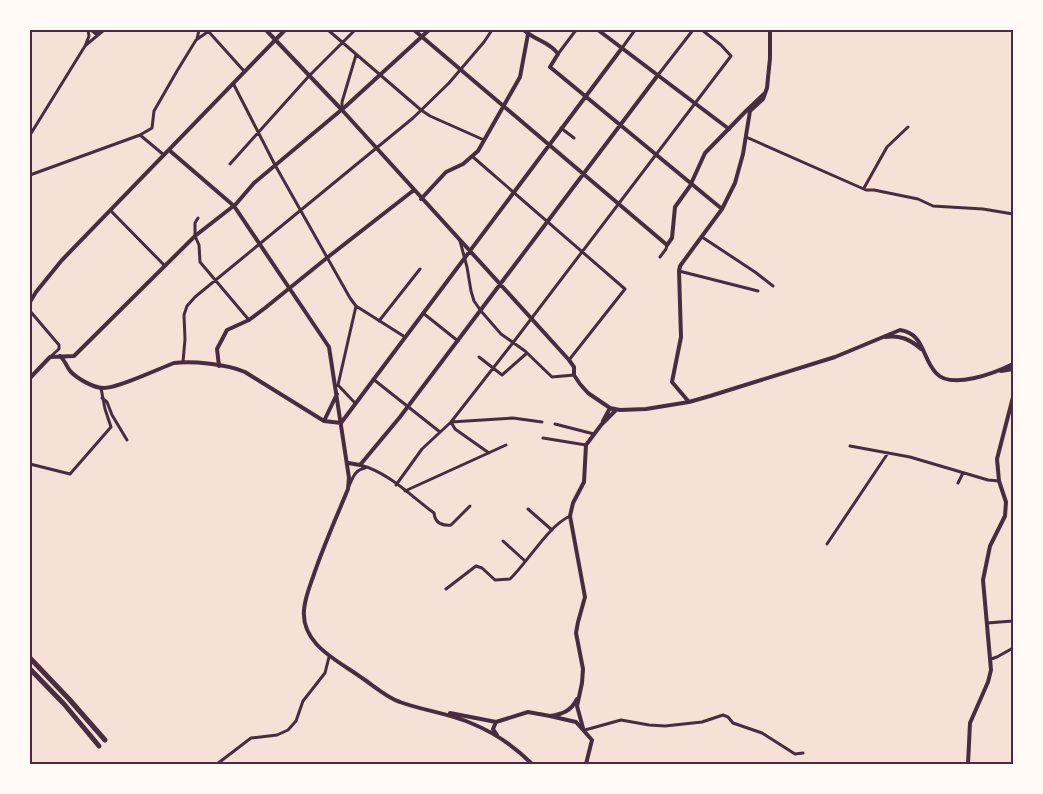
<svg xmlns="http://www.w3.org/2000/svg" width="1043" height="794" font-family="'Asap Condensed',sans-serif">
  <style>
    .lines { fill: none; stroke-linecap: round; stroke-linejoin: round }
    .minor { stroke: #4a2c40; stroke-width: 3 }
    .tertiary { stroke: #4a2c40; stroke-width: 4 }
    .secondary { stroke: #4a2c40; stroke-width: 4 }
    .motorway { stroke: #4a2c40; stroke-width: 5 }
    .neatline { fill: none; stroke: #4a2c40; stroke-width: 2 }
  </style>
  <rect width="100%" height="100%" fill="#f7e1d7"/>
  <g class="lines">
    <path class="minor" d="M91,30L96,34L101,30
      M328,30L421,110L430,116L484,140
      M208,31L244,71
      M197,39L199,30
      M86,45L104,30
      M622,48L635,30
      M558,54L576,30
      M658,75L693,30
      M233,83L275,165L350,298L356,306L405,337
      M342,109V102L356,55
      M561,128L574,138
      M30,135L85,46L89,36L88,30
      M140,135L164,155
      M746,137L866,190H874L918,199L933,206L983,209L1013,214
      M473,157L625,289L569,360
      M230,164L309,76L355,30
      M30,175L140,135L152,128L154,111L177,71L196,40L209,31
      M864,188L887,147L908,127
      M111,211L165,266
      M198,218L195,223V236L199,245L200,262L249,320
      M702,237L755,272L773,286
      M460,241L467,267L471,291L474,301L481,311L501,334L525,351L552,377L574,375
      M660,257L666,249L667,245
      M679,271L758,291
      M30,311L59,345V349L50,357
      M423,313L458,341
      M379,321L420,269
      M479,357L502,375L527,353
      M183,362L185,339L184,315L187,306L195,297L413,118L449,83L484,42L492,30
      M373,379L440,432
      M338,385L356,306
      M336,386L338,385L355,403
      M102,398L107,402L112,415L127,440
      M555,424L594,434
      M543,438L586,445
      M850,446L910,457L988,480L999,481
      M489,453L455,429L451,422L513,418L542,422
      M30,464L70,474L111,427L105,409L101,388
      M360,465C388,472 411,496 434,513C435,523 442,526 451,525L470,506
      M958,483L963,473
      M396,485L422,449L451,422L512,344L731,56L721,45L702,30
      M349,486C353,477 355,470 365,468
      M405,491L506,445
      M528,509L552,530
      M503,541L525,561
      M827,544L888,453
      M446,589L476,566L482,568L495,580L510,579C528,562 548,526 570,516
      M987,623L1013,621
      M991,659L997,657L1013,648
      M585,730L621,720L649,725L665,726L702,722L723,715L728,717L733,723L762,733L795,754L803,753
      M217,764L251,738L277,735L288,730L296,721L303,701L325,673L329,657"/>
    <path class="tertiary" d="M414,30L667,245L672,238L675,207L690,186L705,153L746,111L765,93
      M524,30C534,40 550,42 558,54L550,67L722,209
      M598,30L729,129
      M342,110L569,360L574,367V375L580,384L588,393L610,408L620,410L646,409L689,402L710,396L835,357L900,330C925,334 921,357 936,373C951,390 995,373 1013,364
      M421,199L446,172L463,164L478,151L520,77L528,34
      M885,337C900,335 910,339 921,349
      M219,366L217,349L227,330L249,320L265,308L328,257L414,190
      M1001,371L1013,369
      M689,402L672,382L681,337L679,271L680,266L722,209L735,183L743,154L750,111L763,99L767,88L770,58V30
      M603,421L610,408
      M341,423L622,48
      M348,463L360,465L400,417L658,75
      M550,716C563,714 571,711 577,699
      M583,728L577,706L582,683L583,669L576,633L578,622L585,597L570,516L573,503L584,482L586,445L601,425L616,410
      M968,764L970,723L988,682L991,670L983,580L990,546L1005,516L1006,502L999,481L997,459L1013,397"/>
    <path class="secondary" d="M266,30L342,110
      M169,150L234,206L329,347L349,478L348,489C336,518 323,547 313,577C309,588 305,598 304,610C301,645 339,661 362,678C374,686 387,698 400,702C424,711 449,713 473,724C495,733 515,747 532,764
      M30,302L36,292L62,260L285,30
      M60,356C66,361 66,367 71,372C78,379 94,388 103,388C116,389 158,369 174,363C193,361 227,364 245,372L324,421L341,423
      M30,378L50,357L74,356L195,236L236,204L254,183L346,106L429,30
      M324,421L337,394
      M450,713L496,722L528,712L550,716L576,722L592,740L586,764
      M496,722L493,729L497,735"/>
    <path class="motorway" d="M30,658L69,699L105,740
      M30,669L64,704L99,746"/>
  </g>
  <rect width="1043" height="794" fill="none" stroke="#fffaf5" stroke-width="62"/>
  <rect x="31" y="31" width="981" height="732" class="neatline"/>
</svg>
